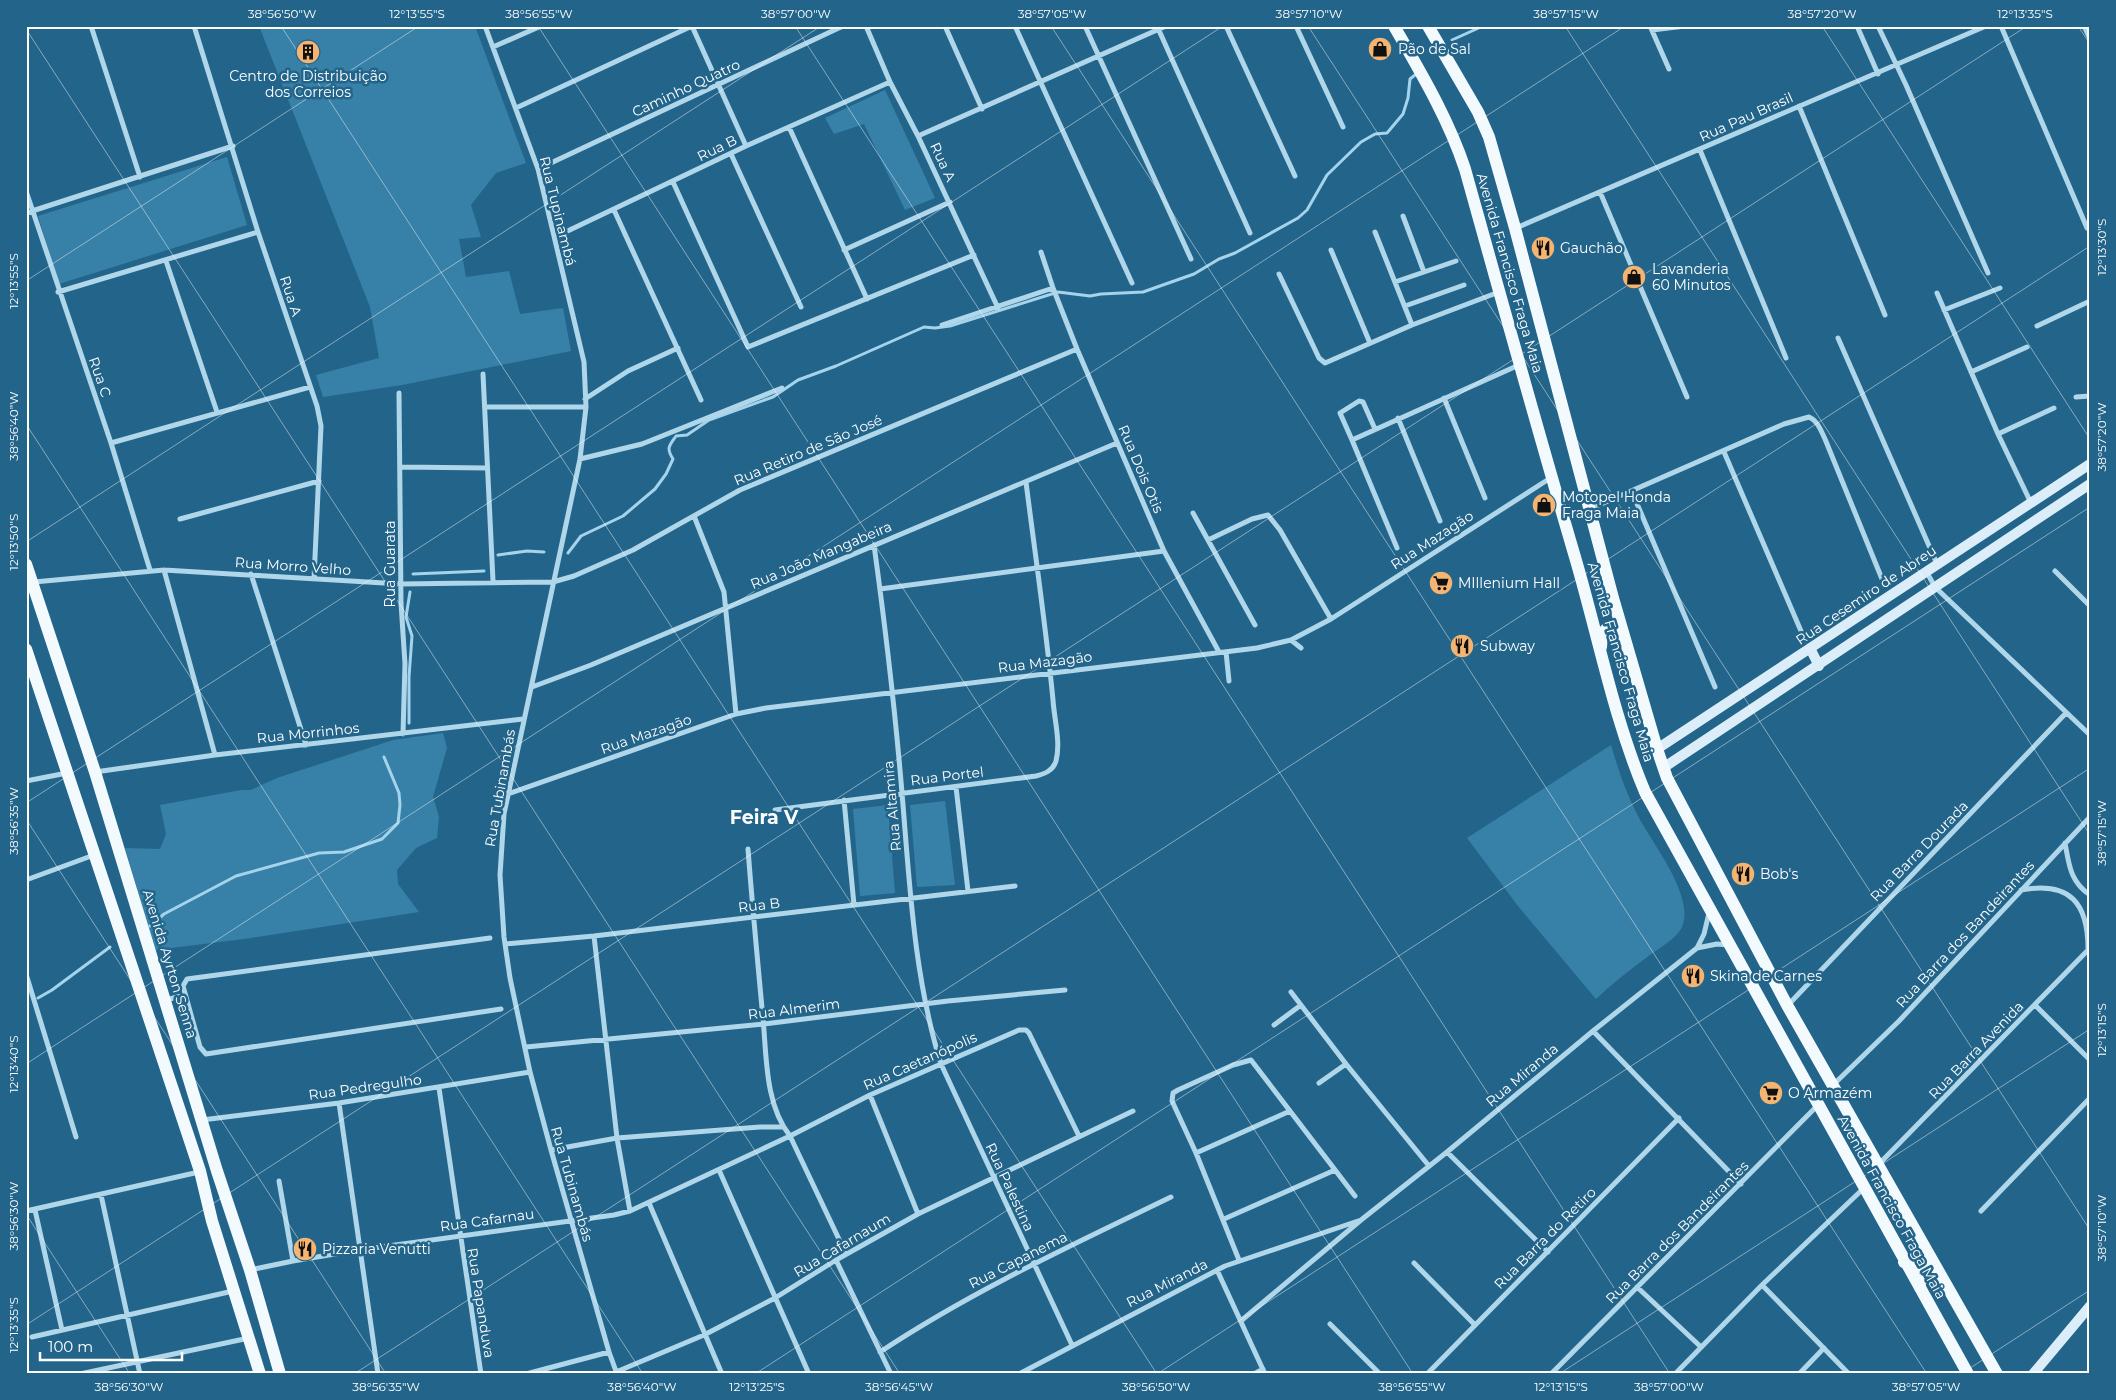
<svg xmlns="http://www.w3.org/2000/svg" width="2116" height="1400" font-family="Montserrat,sans-serif">
  <style>
    .green { fill: #3780a7 }
    .lines { fill: none; stroke-linecap: round; stroke-linejoin: round }
    .stream { stroke: #a4d3eb; stroke-width: 3 }
    .street { stroke: #b0d6ea; stroke-width: 5 }
    .secondary { stroke: #dbedf8; stroke-width: 10 }
    .primary { stroke: #f3fafe; stroke-width: 12 }
    .ticks { fill: none; stroke: #fff; stroke-width: 1; stroke-opacity: 0.45 }
    .labels { text-anchor: middle; stroke-width: 5; stroke-linejoin: round; paint-order: stroke }
    .poi-label { font-size: 14px; fill: #fff; stroke: #23658a; text-anchor: start }
    .street-label { font-size: 14px; fill: #fff; stroke: #23658a }
    .district-label { font-size: 19px; font-weight: bold; fill: #fff; stroke: #23658a }
    .neatline { fill: none; stroke: #fff; stroke-width: 2 }
    .ticks-label { font-size: 12px; text-anchor: middle; fill: #fff }
  </style>
  <rect width="100%" height="100%" fill="#23658a"/>
  <path class="green" d="M259,26H475L526,163L496,173L471,205L481,237L459,239L466,277L509,271L520,314L563,308L571,351L402,385L323,397L316,375L379,358L370,307Z
    M885,90L935,198L905,210L864,124L834,134L825,118Z
    M227,157L247,225L59,284L38,216Z
    M443,733L447,748L433,797L439,817L437,838L416,848L397,870L398,884L419,912L244,939L155,950L125,848L160,849L166,834L160,805L241,790H251L277,778L393,740Z
    M1611,745C1618,769 1626,793 1638,816C1651,842 1701,903 1679,932C1671,942 1656,950 1646,958C1628,971 1612,984 1596,999L1518,906L1467,838Z
    M945,801L955,885L917,887L910,805Z
    M888,805L895,893L860,896L853,809Z"/>
  <g class="lines">
    <path class="stream" d="M1452,40L1483,26
      M568,553L581,536L623,516L655,489L666,474L673,459C666,448 669,446 676,436L687,435L709,420L773,397L798,380L836,366L924,327L935,328L950,326L1058,292L1090,296L1101,294L1143,292L1194,274L1219,259L1235,253L1298,218L1307,210L1327,175L1361,142L1375,134L1387,133L1403,114L1408,98L1410,79L1415,75
      M498,555L527,551L544,552
      M413,574L484,571
      M409,723V677L412,636L406,617L410,592
      M150,926L164,914L236,876L319,853L344,852L382,839L398,823L400,805L399,793L384,757
      M38,998L52,990L110,947"/>
    <path class="street" d="M91,26L140,177
      M194,26L258,232L317,406L321,426L314,579
      M485,26L538,169L584,362L586,407L580,459L504,814L500,875L504,937L510,978L530,1072L551,1150L609,1352L617,1374
      M692,26L746,146
      M866,26L890,82L918,136L998,308
      M945,26L982,109
      M1015,26L1132,283
      M1085,26L1191,259
      M1157,26L1250,233
      M1226,26L1295,176
      M1296,26L1343,127
      M1650,26L1669,69
      M1857,26L1878,74
      M1878,26L1906,85L1988,273
      M2001,26L2087,228
      M2084,26L2090,39
      M1652,30L1685,26
      M493,47L541,26
      M1799,106L1885,315
      M516,108L692,26
      M789,127L867,299
      M918,136L1166,26
      M1700,150L1786,358
      M731,154L801,307
      M538,169L843,26
      M673,182L748,347L974,255
      M26,191L111,443L150,570
      M1600,192L1687,397
      M614,210L701,400
      M26,213L233,146
      M1403,216L1424,272
      M1516,228L1986,26
      M1375,232L1412,325
      M555,237L746,146L890,82
      M844,250L950,202
      M1331,250L1370,343
      M166,261L217,412
      M1279,274L1319,358L1325,363L1412,325L1499,292
      M1395,282L1456,261
      M1053,288L1077,349L1164,551L1219,652
      M58,292L258,232
      M1937,293L1998,434L2031,503
      M1405,306L1464,285
      M1944,310L2000,288
      M942,325L1053,288L1041,252
      M2037,326L2090,301
      M1838,338L1937,564
      M1971,372L2027,347
      M483,374L493,581
      M399,393L401,603L405,664L403,734
      M2076,397L2090,396
      M1444,398L1485,498
      M585,399L628,371L678,348
      M486,407H586
      M1398,418L1440,521
      M1998,434L2054,408
      M1352,440L1340,413L1359,401L1363,402L1375,429
      M111,443L310,387
      M1724,452L1801,631
      M580,459L642,444L782,388
      M401,467L487,468
      M1632,492L1715,687
      M1590,509L1784,424L1809,417C1818,421 1821,431 1825,439L1882,579
      M1193,513L1255,625
      M694,516L724,592L736,714
      M180,519L319,481
      M1208,540L1252,519L1268,515L1280,530L1331,619
      M874,545C886,632 896,718 903,805C910,891 915,981 941,1064L1072,1345
      M1397,548L1352,440L1519,365
      M164,570L215,755
      M1926,571L1935,587L2090,735
      M2055,571L2090,606
      M251,574L306,745
      M34,582L164,570L401,584L553,582L574,576L633,550L740,490L1077,349
      M880,589L1164,551
      M1291,640L1301,648
      M1226,652L1229,681
      M532,687L591,665L1117,443
      M95,772L215,755L523,719
      M26,781L67,773
      M956,787L968,891
      M508,794L736,714L766,708L1257,648L1291,640L1331,619L1552,477
      M844,800L854,905
      M775,810L1036,776C1044,774 1053,771 1056,761C1061,742 1054,718 1053,700C1046,627 1035,554 1026,482
      M2065,843C2069,864 2070,882 2090,895
      M748,849C752,902 757,955 762,1008C767,1049 763,1102 790,1136L846,1254
      M26,880L94,855
      M2021,890C2070,881 2088,903 2088,949
      M594,936L617,1138L630,1211
      M490,938L187,979L183,986L200,1047L206,1054L501,1009
      M505,944L594,936L1015,886
      M1697,948L1704,934L1709,913
      M26,974L76,1137
      M1291,992L1346,1064L1429,1166
      M166,1000L185,995
      M1789,1004L2066,713
      M2035,1005L2090,1060
      M1274,1025L1301,1005
      M1593,1031L1741,1184
      M526,1047L764,1024L948,1001L1065,990
      M1319,1083L1346,1064
      M1833,1085L1899,1021L2090,817
      M439,1088L481,1374
      M870,1095L918,1214
      M339,1103L378,1374
      M202,1120L339,1103L530,1072
      M551,1150L617,1138L760,1127H782
      M1447,1152L1548,1252
      M1196,1153L1290,1111
      M1879,1164L2090,948
      M719,1170L809,1374
      M279,1181L293,1261
      M101,1195L140,1374
      M649,1203L722,1374
      M35,1210L62,1330
      M26,1211L199,1172
      M1981,1211L2090,1098
      M1224,1219L1335,1170
      M836,1260L891,1374
      M1239,1260L1196,1153L1172,1101L1173,1093L1178,1090L1233,1065L1251,1060L1355,1196
      M1414,1263L1475,1325
      M250,1270L293,1261L359,1250L614,1215L630,1211L790,1136L870,1095L1019,1030H1026L1029,1033L1079,1136
      M1217,1270L1265,1374
      M1762,1285L1849,1374
      M1637,1287L1701,1347
      M1242,1320L1361,1220L1447,1152L1593,1031L1697,948L1717,944L1728,945
      M1330,1324L1380,1374
      M32,1337L233,1291
      M880,1352C972,1291 1072,1245 1171,1197
      M616,1372L704,1335L775,1298L836,1260L918,1214L1133,1111
      M80,1374L249,1338
      M526,1374L609,1352
      M1019,1374L1225,1266L1358,1221
      M1254,1374L1263,1369
      M1427,1374L1679,1118
      M1551,1374L1818,1105
      M1675,1374L1762,1285L1864,1188
      M1799,1374L1824,1348"/>
    <path class="secondary" d="M1810,648L1819,666
      M1657,749L2090,464
      M1663,768L2090,484
      M2033,1374L2090,1306"/>
    <path class="primary" d="M1394,26C1421,73 1448,118 1465,169C1501,298 1537,428 1575,557C1598,635 1613,716 1645,792L1968,1374
      M1428,26L1478,112L1489,137L1515,228L1613,598L1657,749L1667,778L1787,1005L1997,1374
      M26,564L95,772L217,1171L250,1270L280,1374
      M1601,647L1602,634L1607,628L1613,629L1623,641
      M26,649L200,1171L212,1221L260,1374
      M1904,1262L1914,1268L1921,1267L1926,1262L1925,1248
      M1920,1288V1282C1925,1274 1933,1275 1942,1278"/>
  </g>
  <path class="ticks" d="M281,26L1157,1374M538,26L1413,1374M795,26L1670,1374M1051,26L1927,1374M1308,26L2090,1230M1565,26L2090,835M1822,26L2090,439M2078,26L2090,44M26,29L900,1374M26,281L419,26M26,424L643,1374M26,542L821,26M26,803L1223,26M26,819L386,1374M26,1064L1625,26M26,1214L130,1374M26,1325L2027,26M354,1374L2090,246M755,1374L2090,507M1157,1374L2090,768M1559,1374L2090,1029M1961,1374L2090,1290"/>
  <defs>
    <g id="shop-disc" transform="scale(1.25)"><circle r="9.5" fill="#f5b572" stroke="#23658a"/><path d="M-5-2.5h2.3a2.7 3.5 0 0 1 5.4 0H5L5.5 6h-11ZM-1.5-2.5h3a1.5 2.3 0 0 0-3 0Z" fill="#111"/></g>
    <g id="building-disc" transform="scale(1.25)"><circle r="9.5" fill="#f5b572" stroke="#23658a"/><path d="M-4-6H4V6H1V3H-1V6H-4ZM-2.5-4.3h1.7v1.8h-1.7ZM.8-4.3h1.7v1.8H.8ZM-2.5-1h1.7V.8h-1.7ZM.8-1h1.7V.8H.8Z" fill="#111"/></g>
    <g id="restaurant-disc" transform="scale(1.25)"><circle r="9.5" fill="#f5b572" stroke="#23658a"/><path d="M-5-6h1v4h1v-4h1v4h1v-4h1v5L-1.5 .5V6h-2V.5L-5-1ZM5-6V6H3V1.5H1.5Q1.5-4 5-6Z" fill="#111"/></g>
    <g id="supermarket-disc" transform="scale(1.25)"><circle r="9.5" fill="#f5b572" stroke="#23658a"/><path d="M-6-5.5h2.5l.6 2H6L4.5 2H-2.5L-4.4-4H-6ZM-1.5 3.2a1.3 1.3 0 1 0 .1 0ZM3 3.2a1.3 1.3 0 1 0 .1 0Z" fill="#111"/></g>
  </defs>
  <g fill-rule="evenodd">
    <use href="#shop-disc" x="1380" y="49"/>
    <use href="#building-disc" x="308" y="52"/>
    <use href="#restaurant-disc" x="1543" y="248"/>
    <use href="#shop-disc" x="1634" y="277"/>
    <use href="#shop-disc" x="1544" y="505"/>
    <use href="#supermarket-disc" x="1441" y="583"/>
    <use href="#restaurant-disc" x="1462" y="646"/>
    <use href="#restaurant-disc" x="1743" y="874"/>
    <use href="#restaurant-disc" x="1693" y="976"/>
    <use href="#supermarket-disc" x="1771" y="1093"/>
    <use href="#restaurant-disc" x="305" y="1249"/>
  </g>
  <g class="labels">
    <g class="poi-label">
      <text x="1398" y="54">Pão de Sal</text>
      <text x="308" y="81" text-anchor="middle">Centro de Distribuição<tspan x="308" dy="16">dos Correios</tspan></text>
      <text x="1560" y="253">Gauchão</text>
      <text x="1652" y="274">Lavanderia<tspan x="1652" dy="16">60 Minutos</tspan></text>
      <text x="1562" y="502">Motopel Honda<tspan x="1562" dy="16">Fraga Maia</tspan></text>
      <text x="1458" y="588">MIllenium Hall</text>
      <text x="1480" y="651">Subway</text>
      <text x="1760" y="879">Bob's</text>
      <text x="1710" y="981">Skina de Carnes</text>
      <text x="1788" y="1098">O Armazém</text>
      <text x="322" y="1254">Pizzaria Venutti</text>
    </g>
    <g class="street-label">
      <text transform="translate(686 88) rotate(-25)" y="5">Caminho Quatro</text>
      <text transform="translate(1746 117) rotate(-24)" y="5">Rua Pau Brasil</text>
      <text transform="translate(717 148) rotate(-26)" y="5">Rua B</text>
      <text transform="translate(943 162) rotate(65)" y="5">Rua A</text>
      <text transform="translate(558 211) rotate(76)" y="5">Rua Tupinambá</text>
      <text transform="translate(1510 273) rotate(74)" y="5">Avenida Francisco Fraga Maia</text>
      <text transform="translate(291 296) rotate(72)" y="5">Rua A</text>
      <text transform="translate(100 377) rotate(71)" y="5">Rua C</text>
      <text transform="translate(808 450) rotate(-23)" y="5">Rua Retiro de São José</text>
      <text transform="translate(1141 469) rotate(67)" y="5">Rua Dois Otis</text>
      <text transform="translate(1432 540) rotate(-33)" y="5">Rua Mazagão</text>
      <text transform="translate(821 555) rotate(-23)" y="5">Rua João Mangabeira</text>
      <text transform="translate(390 564) rotate(-90)" y="5">Rua Guarata</text>
      <text transform="translate(293 566) rotate(4)" y="5">Rua Morro Velho</text>
      <text transform="translate(1866 595) rotate(-34)" y="5">Rua Cesemiro de Abreu</text>
      <text transform="translate(1045 662) rotate(-7)" y="5">Rua Mazagão</text>
      <text transform="translate(1621 662) rotate(74)" y="5">Avenida Francisco Fraga Maia</text>
      <text transform="translate(308 733) rotate(-6)" y="5">Rua Morrinhos</text>
      <text transform="translate(646 734) rotate(-19)" y="5">Rua Mazagão</text>
      <text transform="translate(947 776) rotate(-7)" y="5">Rua Portel</text>
      <text transform="translate(500 788) rotate(-80)" y="5">Rua Tubinambás</text>
      <text transform="translate(892 806) rotate(-95)" y="5">Rua Altamira</text>
      <text transform="translate(1919 851) rotate(-46)" y="5">Rua Barra Dourada</text>
      <text transform="translate(759 905) rotate(-7)" y="5">Rua B</text>
      <text transform="translate(1965 934) rotate(-47)" y="5">Rua Barra dos Bandeirantes</text>
      <text transform="translate(170 964) rotate(73)" y="5">Avenida Ayrton Senna</text>
      <text transform="translate(794 1009) rotate(-7)" y="5">Rua Almerim</text>
      <text transform="translate(1976 1050) rotate(-46)" y="5">Rua Barra Avenida</text>
      <text transform="translate(920 1061) rotate(-24)" y="5">Rua Caetanópolis</text>
      <text transform="translate(1522 1075) rotate(-40)" y="5">Rua Miranda</text>
      <text transform="translate(365 1087) rotate(-8)" y="5">Rua Pedregulho</text>
      <text transform="translate(572 1184) rotate(74)" y="5">Rua Tubinambás</text>
      <text transform="translate(1010 1187) rotate(65)" y="5">Rua Palestina</text>
      <text transform="translate(1892 1207) rotate(61)" y="5">Avenida Francisco Fraga Maia</text>
      <text transform="translate(487 1220) rotate(-8)" y="5">Rua Cafarnau</text>
      <text transform="translate(1677 1232) rotate(-45)" y="5">Rua Barra dos Bandeirantes</text>
      <text transform="translate(1545 1238) rotate(-45)" y="5">Rua Barra do Retiro</text>
      <text transform="translate(842 1245) rotate(-31)" y="5">Rua Cafarnaum</text>
      <text transform="translate(1018 1260) rotate(-27)" y="5">Rua Capanema</text>
      <text transform="translate(1167 1283) rotate(-27)" y="5">Rua Miranda</text>
      <text transform="translate(481 1303) rotate(81)" y="5">Rua Papanduva</text>
    </g>
    <g class="district-label">
      <text x="764" y="824">Feira V</text>
    </g>
  </g>
  <rect width="2116" height="1400" fill="none" stroke="#23658a" stroke-width="55"/>
  <path d="M40 1352v8h142v-8" fill="none" stroke="#ffffff" stroke-width="2.5"/>
  <text x="48" y="1352" font-size="15" fill="#ffffff" stroke="#23658a" stroke-width="4" paint-order="stroke">100 m</text>
  <rect x="28" y="28" width="2060" height="1344" class="neatline"/>
  <g class="ticks-label">
    <text x="282" y="18">38°56'50"W</text>
    <text x="417" y="18">12°13'55"S</text>
    <text x="539" y="18">38°56'55"W</text>
    <text x="796" y="18">38°57'00"W</text>
    <text x="1052" y="18">38°57'05"W</text>
    <text x="1309" y="18">38°57'10"W</text>
    <text x="1566" y="18">38°57'15"W</text>
    <text x="1822" y="18">38°57'20"W</text>
    <text x="2025" y="18">12°13'35"S</text>
    <text transform="translate(2102 247) rotate(-90)" y="4">12°13'30"S</text>
    <text transform="translate(14 281) rotate(-90)" y="4">12°13'55"S</text>
    <text transform="translate(14 426) rotate(-90)" y="4">38°56'40"W</text>
    <text transform="translate(2102 437) rotate(-90)" y="4">38°57'20"W</text>
    <text transform="translate(14 542) rotate(-90)" y="4">12°13'50"S</text>
    <text transform="translate(14 821) rotate(-90)" y="4">38°56'35"W</text>
    <text transform="translate(2102 833) rotate(-90)" y="4">38°57'15"W</text>
    <text transform="translate(2102 1030) rotate(-90)" y="4">12°13'15"S</text>
    <text transform="translate(14 1064) rotate(-90)" y="4">12°13'40"S</text>
    <text transform="translate(14 1216) rotate(-90)" y="4">38°56'30"W</text>
    <text transform="translate(2102 1228) rotate(-90)" y="4">38°57'10"W</text>
    <text transform="translate(14 1325) rotate(-90)" y="4">12°13'35"S</text>
    <text x="129" y="1391">38°56'30"W</text>
    <text x="386" y="1391">38°56'35"W</text>
    <text x="642" y="1391">38°56'40"W</text>
    <text x="757" y="1391">12°13'25"S</text>
    <text x="899" y="1391">38°56'45"W</text>
    <text x="1156" y="1391">38°56'50"W</text>
    <text x="1412" y="1391">38°56'55"W</text>
    <text x="1561" y="1391">12°13'15"S</text>
    <text x="1669" y="1391">38°57'00"W</text>
    <text x="1926" y="1391">38°57'05"W</text>
  </g>
</svg>
